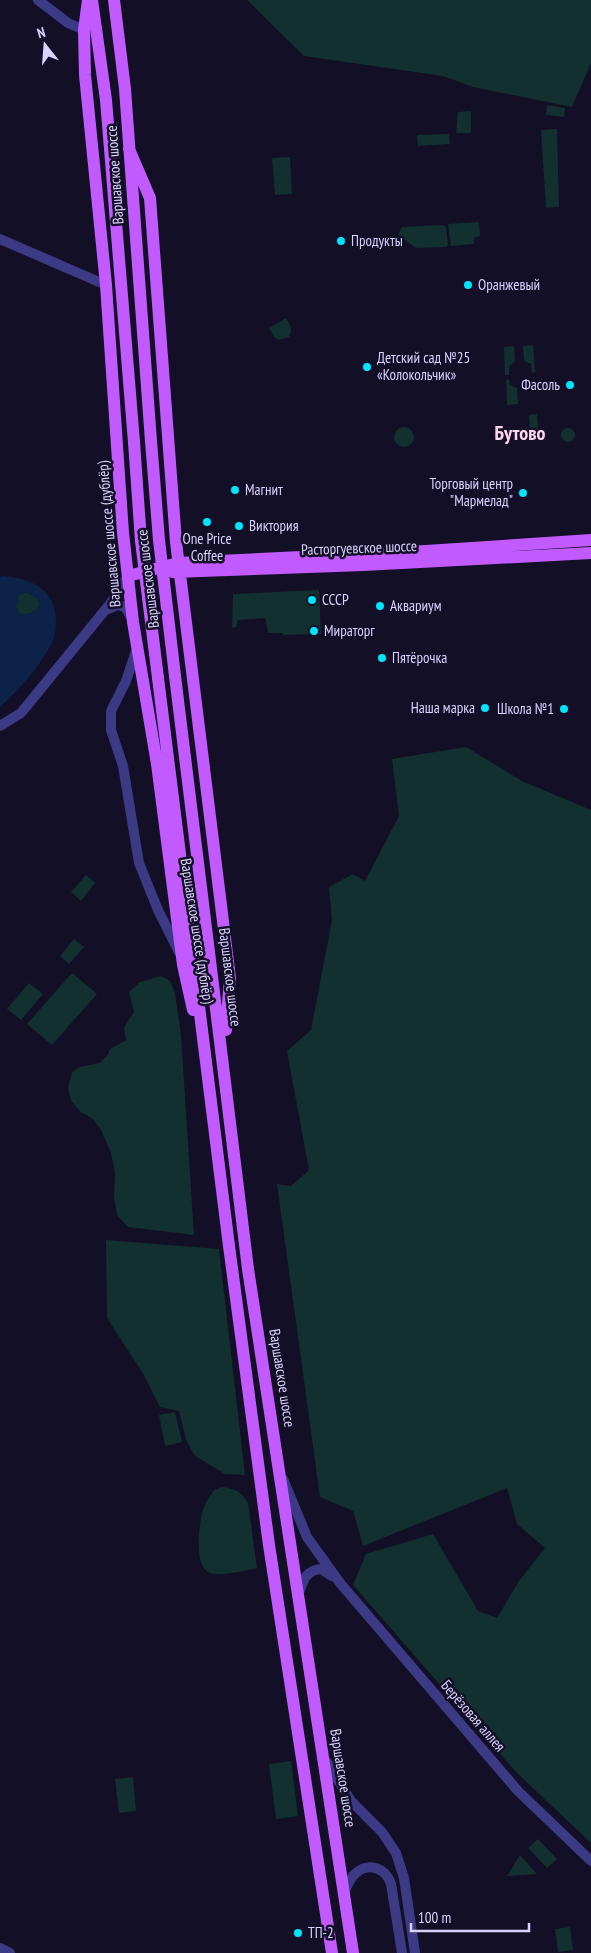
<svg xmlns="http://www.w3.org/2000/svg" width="591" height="1953" font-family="'PT Sans Narrow',sans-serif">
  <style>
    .green { fill: #12302f }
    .water { fill: #0c2248; fill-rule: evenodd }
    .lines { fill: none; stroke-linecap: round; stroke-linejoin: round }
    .minor { stroke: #3d3a85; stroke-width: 10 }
    .major { stroke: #c25bff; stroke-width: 12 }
    .major-bridge { stroke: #c25bff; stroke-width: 12 }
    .poi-dot { fill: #00e5ff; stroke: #130f26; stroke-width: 2 }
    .labels { text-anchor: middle; stroke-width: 5; stroke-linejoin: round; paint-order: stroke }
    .street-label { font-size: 15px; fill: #d9d4ff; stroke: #130f26 }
    .poi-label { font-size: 15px; fill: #d9d4ff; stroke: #130f26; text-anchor: start }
    .district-label { font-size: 20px; font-weight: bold; fill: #ffd6f0; stroke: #130f26 }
  </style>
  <rect width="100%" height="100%" fill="#130f26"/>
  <path class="green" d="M247,0H591V63L572,107L473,87L443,76L304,56Z
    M547,105L565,108L564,117L546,115Z
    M471,111V133H456L458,112Z
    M557,129L559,207L546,208L541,130Z
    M449,134L450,144L418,146L417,135Z
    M290,157L292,194L275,195L272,158Z
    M479,222L480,236L474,238V244L451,246L448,224Z
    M443,225L446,227L448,245L446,247L416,248L398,235L402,227Z
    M286,318C290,325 293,329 289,337L278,340L274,337L269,328Z
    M533,345L535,372L532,373L531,364L524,361L523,346Z
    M514,346L515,362L509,366V375H505L504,347Z
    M509,379L510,385L517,388L518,404L507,405L506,380Z
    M537,414L538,429H530L529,415Z
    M394 437a10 10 0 1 1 20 0a10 10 0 1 1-20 0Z
    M561 435a7 7 0 1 1 14 0a7 7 0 1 1-14 0Z
    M319,590L321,634L283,635V633H268L265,618L238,620L236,627L232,628L233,594Z
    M27,592L37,598L40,605C35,613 30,615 20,614L16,607L19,595Z
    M466,747L522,781L591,810V1843L515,1771L353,1585L366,1554L433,1534L478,1611L497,1618L519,1581L545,1548L517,1524L507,1488L363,1546L353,1511L320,1497L277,1184L291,1186L309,1170L287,1051L311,1030L332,920L329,887L353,874L365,881L399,816L392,759Z
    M86,875L95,883L81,901L71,892Z
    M74,939L84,947L69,964L60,956Z
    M72,973L97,994L52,1045L27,1024Z
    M161,976L170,981L175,993L181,1035L194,1235L128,1227L117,1215L114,1197L115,1173L111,1153L101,1130L93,1119L81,1112L71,1101L68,1088L72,1072L80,1067L99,1063L107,1056L110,1049L126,1040L124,1027L134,1012L129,992L140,982Z
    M29,983L43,994L21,1020L7,1009Z
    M106,1240L219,1249L245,1475L225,1474L195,1456L186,1440L179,1411L160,1407L144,1375L107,1318Z
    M175,1412L182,1442L165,1446L159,1415Z
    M222,1487C234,1488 242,1492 248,1503L257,1568C247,1570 219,1577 210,1573C193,1566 199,1524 203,1510C205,1503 210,1496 214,1490Z
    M291,1761L298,1816L276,1819L269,1764Z
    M133,1777L136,1811L119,1813L115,1779Z
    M538,1839L557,1859L547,1868L528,1848Z
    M520,1855L537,1874L507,1876Z
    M570,1927L573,1950L558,1952L555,1929Z"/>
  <path class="water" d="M3,576C32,578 57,590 56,623C56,630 55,638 51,645C39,667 19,690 0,707V577ZM27,592L37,598L40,605C35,613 30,615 20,614L16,607L19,595Z"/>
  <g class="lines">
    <path class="minor" d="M38,0L68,23L84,30
      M0,239L106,285
      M106,610L118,605L125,607L131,617
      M136,651L126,681L111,711V730L123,766L139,863L158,910L179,952
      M0,726L21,713L110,604L128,576
      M283,1479L307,1537L340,1583L518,1791L591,1861
      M299,1593C303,1581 306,1570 321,1569L332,1576
      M326,1761L351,1801L382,1832L396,1853L404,1878L415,1953
      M345,1890C348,1884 351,1877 356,1873C369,1862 386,1868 391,1884L402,1953
      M0,1948L10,1953"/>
    <path class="major" d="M88,0L84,30L85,75L106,285L123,533L133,622L157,764L183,965L193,1010
      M92,0L106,100L134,442
      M114,0L125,89L151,441
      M129,149L150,198L176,542L230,978L226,1030
      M173,572L364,565L591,553
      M128,576L178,563L426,551L591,540
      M175,676L248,1269L353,1953
      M158,678L229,1246L269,1545L332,1953"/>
    <path class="major-bridge" d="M151,441L159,540L175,676
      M134,442L141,541L158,678"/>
  </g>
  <g class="poi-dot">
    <circle cx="341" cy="241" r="5"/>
    <circle cx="468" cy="285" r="5"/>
    <circle cx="367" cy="367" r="5"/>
    <circle cx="570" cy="385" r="5"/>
    <circle cx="235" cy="490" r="5"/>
    <circle cx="523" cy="493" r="5"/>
    <circle cx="207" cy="522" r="5"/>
    <circle cx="239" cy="526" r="5"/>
    <circle cx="312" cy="600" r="5"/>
    <circle cx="380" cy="606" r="5"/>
    <circle cx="314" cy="631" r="5"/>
    <circle cx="382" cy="658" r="5"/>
    <circle cx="485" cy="708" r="5"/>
    <circle cx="564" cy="709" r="5"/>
    <circle cx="298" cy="1933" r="5"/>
  </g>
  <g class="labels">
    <g class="street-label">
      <text transform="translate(115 175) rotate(-94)" y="5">Варшавское шоссе</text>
      <text transform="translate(109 534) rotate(-95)" y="5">Варшавское шоссе (дублёр)</text>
      <text transform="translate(359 548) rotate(-2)" y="5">Расторгуевское шоссе</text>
      <text transform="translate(148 579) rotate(-97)" y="5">Варшавское шоссе</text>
      <text transform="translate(197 931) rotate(81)" y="5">Варшавское шоссе (дублёр)</text>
      <text transform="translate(230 977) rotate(83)" y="5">Варшавское шоссе</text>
      <text transform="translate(282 1378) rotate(81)" y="5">Варшавское шоссе</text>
      <text transform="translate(473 1716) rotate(49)" y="5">Берёзовая аллея</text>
      <text transform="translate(343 1778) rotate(81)" y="5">Варшавское шоссе</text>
    </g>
    <g class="poi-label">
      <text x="351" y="246">Продукты</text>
      <text x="478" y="290">Оранжевый</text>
      <text x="377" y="363">Детский сад №25<tspan x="377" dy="17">«Колокольчик»</tspan></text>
      <text x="560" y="390" text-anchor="end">Фасоль</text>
      <text x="513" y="489" text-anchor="end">Торговый центр<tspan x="513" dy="17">"Мармелад"</tspan></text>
      <text x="245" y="495">Магнит</text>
      <text x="249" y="531">Виктория</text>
      <text x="207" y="544" text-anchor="middle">One Price<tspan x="207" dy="17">Coffee</tspan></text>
      <text x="322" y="605">СССР</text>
      <text x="390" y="611">Аквариум</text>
      <text x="324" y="636">Мираторг</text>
      <text x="392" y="663">Пятёрочка</text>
      <text x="475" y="713" text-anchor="end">Наша марка</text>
      <text x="554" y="714" text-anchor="end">Школа №1</text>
      <text x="308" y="1938">ТП-2</text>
    </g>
    <g class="district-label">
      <text x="520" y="440">Бутово</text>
    </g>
  </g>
  <g transform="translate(45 45) rotate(343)" stroke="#130f26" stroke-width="4" paint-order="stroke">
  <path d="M0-4L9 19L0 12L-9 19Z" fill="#d9d4ff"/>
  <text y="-8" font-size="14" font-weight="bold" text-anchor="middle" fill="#d9d4ff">N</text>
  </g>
  <path d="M411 1923v8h118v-8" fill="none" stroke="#d9d4ff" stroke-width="2.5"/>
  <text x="418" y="1923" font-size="15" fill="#d9d4ff" stroke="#130f26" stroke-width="4" paint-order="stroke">100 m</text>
</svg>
